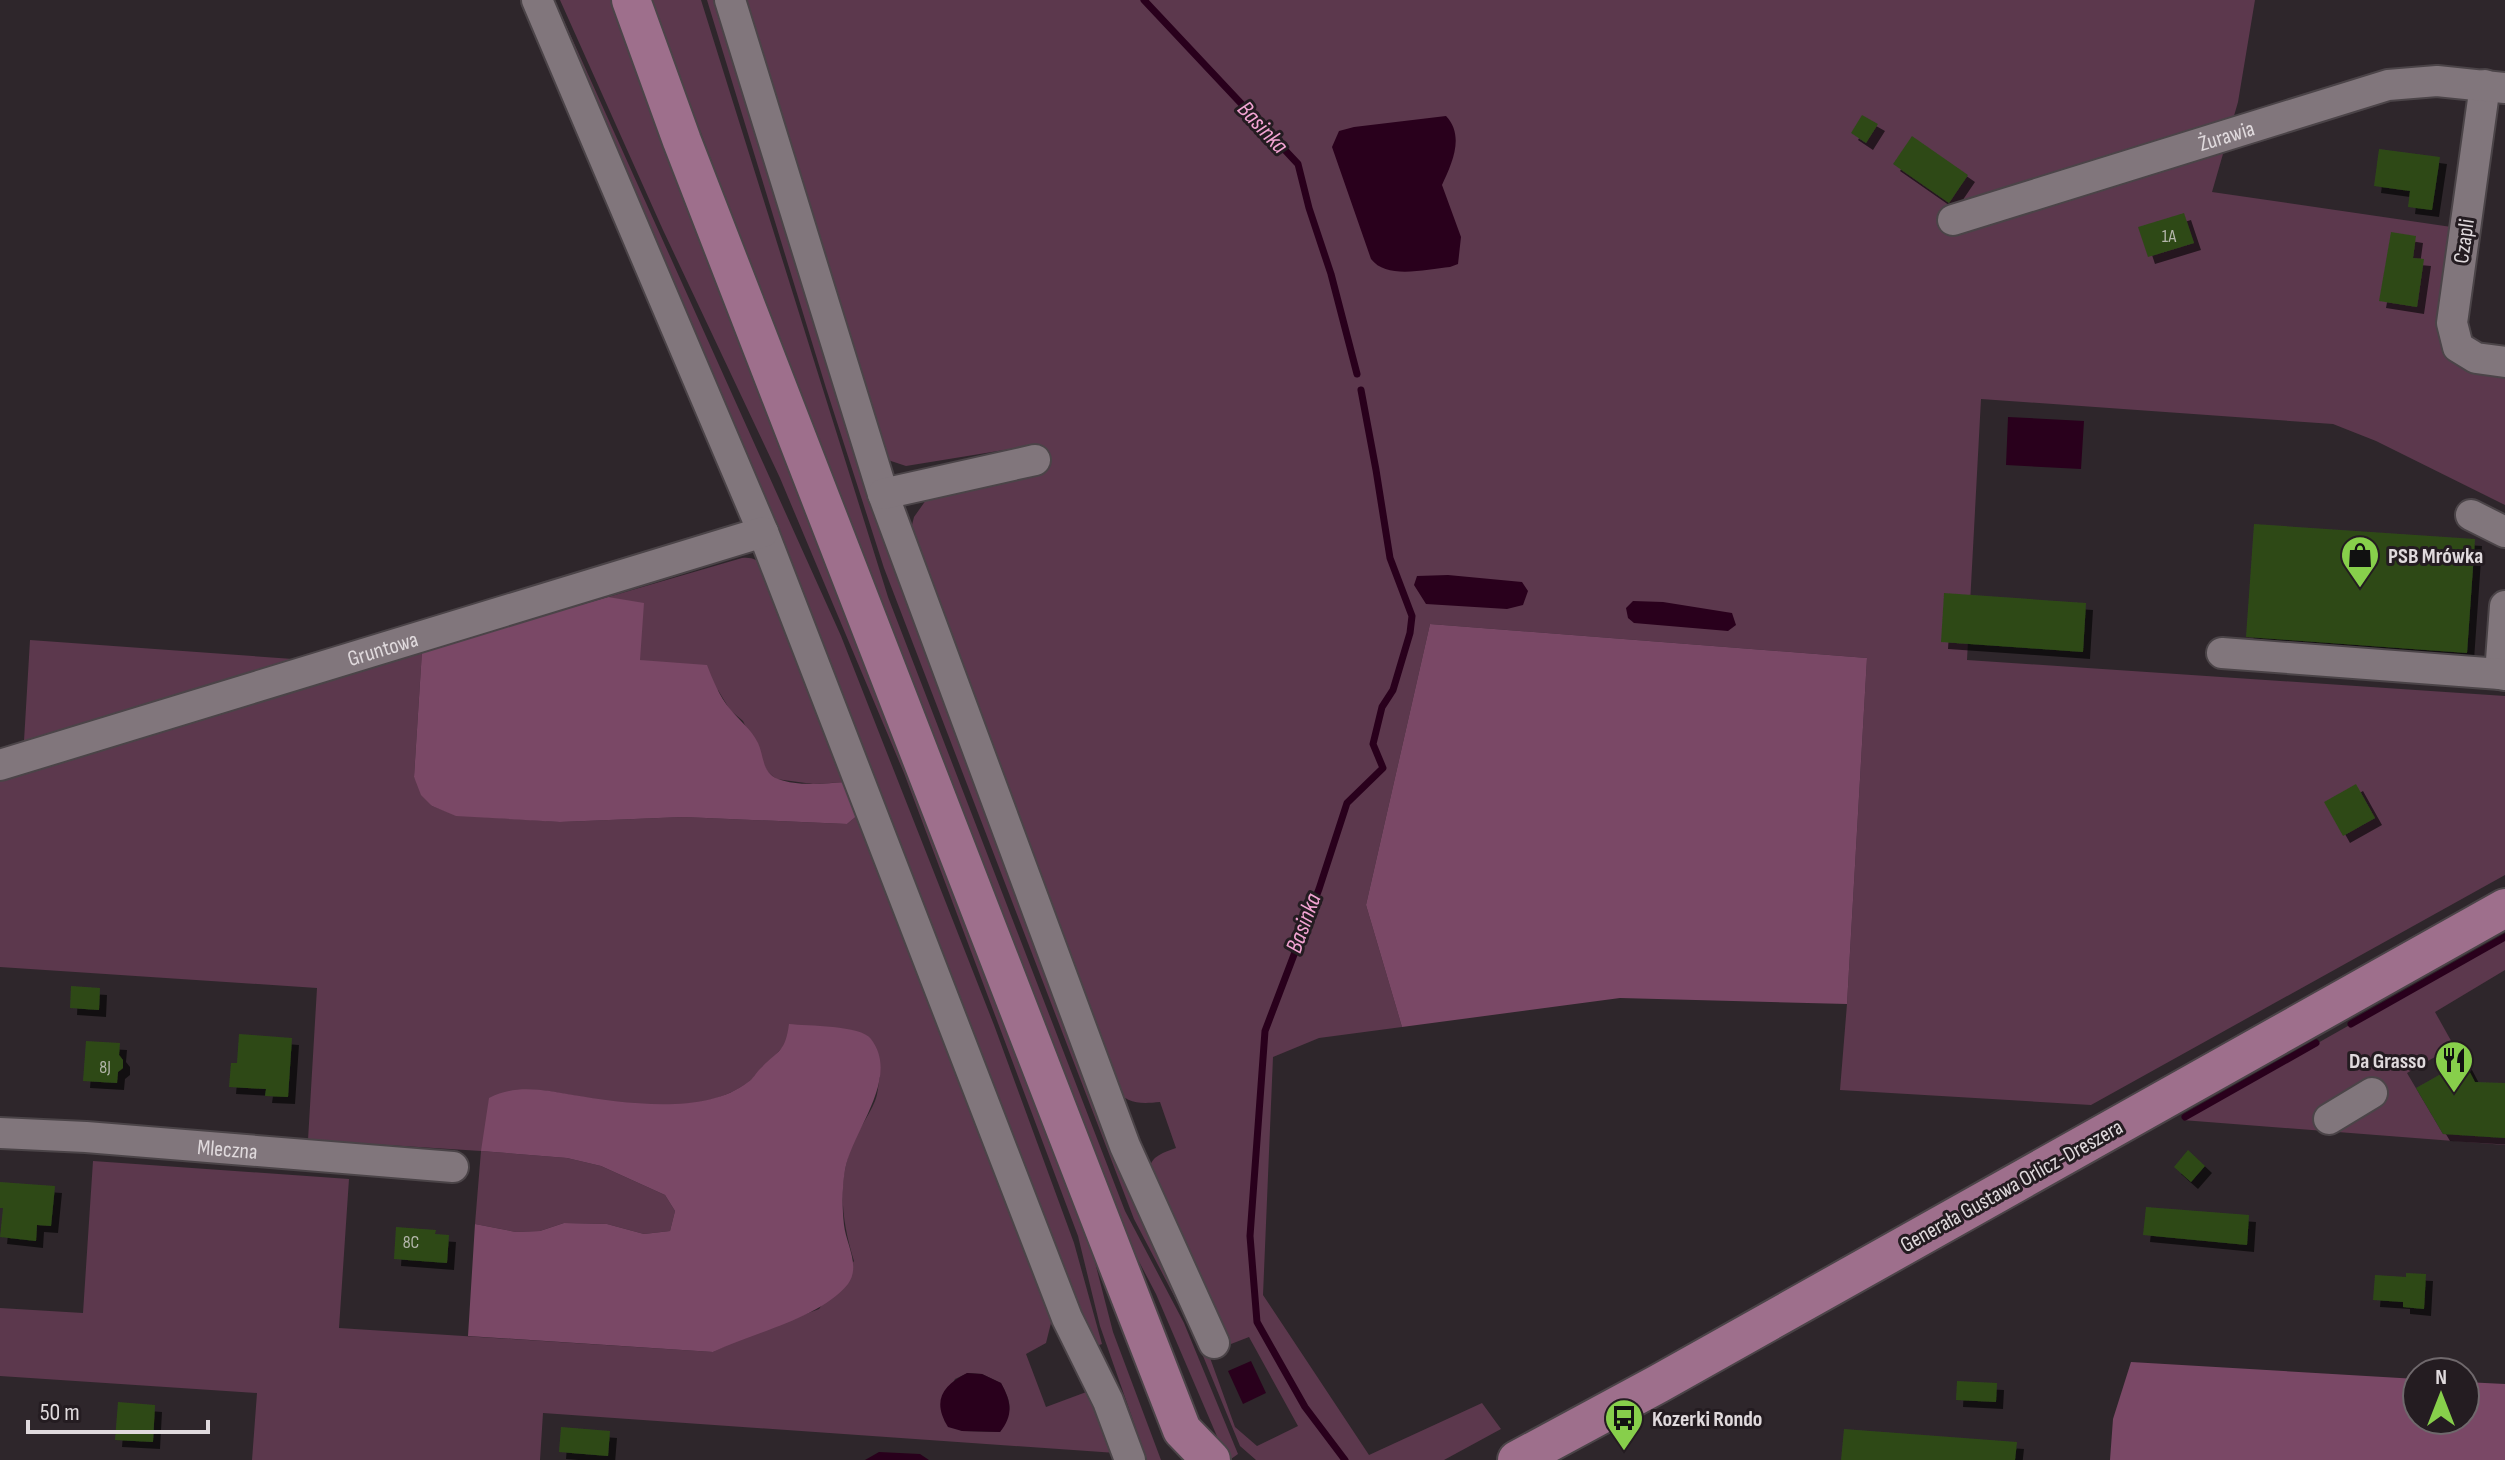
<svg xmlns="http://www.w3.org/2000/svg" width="2505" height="1460" font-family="'Sofia Sans Condensed',sans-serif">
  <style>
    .green { fill: #5c384d; fill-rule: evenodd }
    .forest { fill: #7a4866 }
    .water { fill: #29001c }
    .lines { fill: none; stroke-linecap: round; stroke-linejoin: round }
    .stream { stroke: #29001c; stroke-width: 7 }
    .building { fill: #2e4919; filter: url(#shadow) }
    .minor-casing { stroke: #4b4448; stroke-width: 34 }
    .major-casing { stroke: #4b4448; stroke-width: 42 }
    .minor { stroke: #81767c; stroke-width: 30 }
    .major { stroke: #9e6f8c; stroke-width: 38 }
    .labels { text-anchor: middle; stroke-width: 6; stroke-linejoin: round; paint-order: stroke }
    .number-label { font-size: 18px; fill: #b4b6ac }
    .street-label { font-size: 22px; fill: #e0dadd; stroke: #241c21 }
    .poi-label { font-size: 22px; font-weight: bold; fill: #e0dadd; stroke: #241c21; text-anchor: start }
    .water-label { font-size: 24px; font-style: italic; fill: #f3a4d3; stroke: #241c21 }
  </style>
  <defs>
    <filter id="shadow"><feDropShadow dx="7" dy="7" stdDeviation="0" flood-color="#0009"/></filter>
  </defs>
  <rect width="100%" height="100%" fill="#2e262b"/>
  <path class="green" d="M545,0H553L560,12L841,636L994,1025L1074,1243L1102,1344L1091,1348Z
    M560,0H614L1089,1239L1113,1332L1161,1460H1147L1100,1326L1078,1236L904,773L780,478L663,230Z
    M651,0H701L888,597L1125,1211L1184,1323L1238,1454L1231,1459L1222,1448L1156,1294L1123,1231L796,385Z
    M707,0H720L869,488L1143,1205L1209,1355L1235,1427L1257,1446L1298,1426L1249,1337L1231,1344L1149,1176C1148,1157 1160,1154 1176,1148L1160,1102C1139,1104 1127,1104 1113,1087L938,614L940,601L912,525L914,517L926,500L1040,473L1034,445L906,466L888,460L883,453L741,0H2255L2238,102L2212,192L2472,230L2452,323L2458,347L2476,358L2505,362V505L2376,441L2333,424L1981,399L1967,660L2505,696V875L2091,1105L1840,1090L1847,1004L1867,658L1430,624L1366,905L1402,1027L1319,1038L1273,1057L1263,1295L1369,1455L1482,1403L1501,1429L1444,1460H1256L1240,1446L1194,1334L1134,1219L884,568L826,388Z
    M742,558C753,557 758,560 765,568L847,782L813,784L776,779L767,771L743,721L730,710L718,690L640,660L608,597Z
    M30,640L307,660L24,741Z
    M422,651L414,777L432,806L456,815L560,822L683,817L847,824L859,814L1052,1319L1046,1343L1026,1354L1046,1407L1089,1391L1116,1453L543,1413L540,1460H252L257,1393L0,1376V1308L83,1313L93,1161L349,1179L339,1328L713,1352L741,1338L819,1309L854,1261C842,1222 837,1184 852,1145C858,1130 869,1116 875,1101C878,1094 878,1085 880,1077L786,1044C773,1056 761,1073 747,1083C693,1122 602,1100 541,1090L481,1151L567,1158L601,1166L665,1195L675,1211L670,1231L644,1234L607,1224L564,1223L540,1231L516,1232L475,1224L481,1151L308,1140L317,988L0,967V774ZM968,1373L982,1374L1001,1383C1013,1406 1012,1409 1000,1432L962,1431L945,1422L941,1405L955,1379Z
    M2505,937V970L2435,1012L2454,1046L2407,1073L2443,1134L2505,1138V1145L2182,1120Z"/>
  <path class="forest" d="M608,597L644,603L640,660L707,665C713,680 719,696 730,709C739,720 751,729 758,743C764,756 762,773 778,779C799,787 825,783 847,782L859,814L847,824L683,817L560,822L456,816L432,806L421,795L414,777L422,651Z
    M1430,624L1867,658L1847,1004L1620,998L1402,1027L1366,905Z
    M789,1024C807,1026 861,1025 871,1039C901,1078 852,1131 845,1170C842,1188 842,1207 844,1225C846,1244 861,1266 848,1284C819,1319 754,1332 713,1352L468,1336L475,1224L516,1232L540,1231L564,1223L607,1224L644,1234L670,1231L675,1211L665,1195L601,1166L567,1158L481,1151L489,1098C515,1084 544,1090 573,1095C623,1103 705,1116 748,1082C753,1079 756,1073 760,1069C779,1049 785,1053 789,1024Z
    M2131,1362L2417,1379V1420H2465V1382L2505,1384V1460H2110L2113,1419Z"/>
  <path class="water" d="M1446,116C1465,136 1452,163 1442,185L1461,237L1458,264L1450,267C1426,269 1387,280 1371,259L1332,147L1339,131L1354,127Z
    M2008,417L2084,421L2081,469L2006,465Z
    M1448,575L1522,582L1528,591L1523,605L1507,609L1426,604L1414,585L1417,576Z
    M1633,601L1663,602L1732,613L1736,625L1728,631L1634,623L1628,618L1626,608Z
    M1251,1361L1266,1393L1243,1404L1228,1371Z
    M967,1373L982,1374L1001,1383C1011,1401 1014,1415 1000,1432L962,1431L948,1427C932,1401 942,1386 967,1373Z
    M879,1452L920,1454L929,1460H865Z"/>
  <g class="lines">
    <path class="stream" d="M1144,0L1298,164L1309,208L1331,274L1357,374
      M2351,1024L2505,937
      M2185,1117L2316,1043
      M1345,1460L1305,1407L1257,1322L1250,1236L1265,1031L1319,889L1347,803L1383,768L1373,744L1382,707L1393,690L1410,633L1412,616L1390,558L1376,470L1361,390"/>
  </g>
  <path class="building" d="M1862,115L1878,124L1866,143L1851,133Z
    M1912,136L1968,175L1949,203L1893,164Z
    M2379,149L2440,157L2432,210L2408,207L2410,191L2374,186Z
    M2184,213L2194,243L2148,257L2138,227Z
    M2391,232L2416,236L2413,258L2424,259L2417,307L2379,301Z
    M2254,524L2475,539L2467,653L2246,637Z
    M1944,593L2086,603L2083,652L1941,642Z
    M2356,784L2375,818L2343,836L2324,802Z
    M71,986L100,988L99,1010L70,1008Z
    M239,1034L292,1038L288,1097L265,1096L266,1089L229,1087L231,1063H237Z
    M86,1041L120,1043L119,1055L123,1060V1068L118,1072L117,1083L83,1081Z
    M2464,1061L2475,1082L2505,1083V1138L2443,1134L2416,1088Z
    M2188,1150L2205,1166L2191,1182L2174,1167Z
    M0,1182L55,1186L51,1226L37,1225L36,1241L0,1237L3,1208H0Z
    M2146,1207L2249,1215L2247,1245L2143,1235Z
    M396,1227L436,1230L435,1234L449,1235L447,1263L394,1259Z
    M2406,1273L2426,1274L2424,1309L2403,1307V1302L2373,1300L2375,1275L2406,1277Z
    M1957,1381L1997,1383L1996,1402L1956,1400Z
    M118,1402L155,1405L153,1442L115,1440Z
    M561,1427L610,1431L608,1456L559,1452Z
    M1844,1429L2017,1442L2015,1460H1841Z"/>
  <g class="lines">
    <g class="minor-casing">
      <g id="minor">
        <path d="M537,0L763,532L1067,1318L1108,1401L1130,1460"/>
        <path d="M730,0L883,494L1125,1146L1214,1343"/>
        <path d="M2485,85L2452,323L2458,347L2476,358L2505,362"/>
        <path id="s1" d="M1953,220L2388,85L2437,81L2505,88"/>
        <path d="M883,494L1035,460"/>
        <path d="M2471,515L2505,532"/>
        <path d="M2505,606L2500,674L2505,675"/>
        <path d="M2222,653L2500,674"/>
        <path id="s2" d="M0,765L763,532"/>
        <path d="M2329,1119L2372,1093"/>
        <path id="s3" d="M0,1133L86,1137L453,1167"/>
      </g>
    </g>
    <g class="major-casing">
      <path id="major" d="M631,0L682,141L1182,1430L1211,1460
        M1517,1460L1658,1384L2505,908"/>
    </g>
    <use href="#minor" class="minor"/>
    <use href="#major" class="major"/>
  </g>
  <defs>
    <g id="shop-pin" transform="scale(2)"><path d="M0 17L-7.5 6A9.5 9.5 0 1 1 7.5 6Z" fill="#87cf4b" stroke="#241c21"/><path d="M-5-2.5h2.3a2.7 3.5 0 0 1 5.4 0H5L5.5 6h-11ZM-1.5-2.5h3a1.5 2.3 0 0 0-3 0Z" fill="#111"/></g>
    <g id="restaurant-pin" transform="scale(2)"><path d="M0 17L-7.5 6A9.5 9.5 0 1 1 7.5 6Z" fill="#87cf4b" stroke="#241c21"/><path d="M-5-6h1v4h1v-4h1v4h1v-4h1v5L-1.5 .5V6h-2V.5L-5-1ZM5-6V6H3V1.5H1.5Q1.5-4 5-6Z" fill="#111"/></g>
    <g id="bus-pin" transform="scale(2)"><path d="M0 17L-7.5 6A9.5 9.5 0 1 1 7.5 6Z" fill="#87cf4b" stroke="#241c21"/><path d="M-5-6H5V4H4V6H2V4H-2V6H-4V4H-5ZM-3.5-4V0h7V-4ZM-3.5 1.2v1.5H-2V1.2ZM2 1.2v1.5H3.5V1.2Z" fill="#111"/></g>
  </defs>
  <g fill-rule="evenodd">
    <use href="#shop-pin" x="2360" y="555"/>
    <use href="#restaurant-pin" x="2454" y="1060"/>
    <use href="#bus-pin" x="1624" y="1418"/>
  </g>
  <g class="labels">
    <g class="number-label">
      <text x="2169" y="242">1A</text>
      <text x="105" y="1073">8J</text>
      <text x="411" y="1248">8C</text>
    </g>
    <g class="street-label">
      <text dy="8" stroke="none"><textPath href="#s1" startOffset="286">Żurawia</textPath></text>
      <text transform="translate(2463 241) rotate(-82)" y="8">Czapli</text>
      <text dy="8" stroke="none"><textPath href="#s2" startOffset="400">Gruntowa</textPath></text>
      <text dy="8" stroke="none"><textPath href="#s3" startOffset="228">Mleczna</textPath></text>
      <text transform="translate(2011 1185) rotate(-29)" y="8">Generała Gustawa Orlicz-Dreszera</text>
    </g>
    <g class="poi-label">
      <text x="2388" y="563">PSB Mrówka</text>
      <text x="2426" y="1068" text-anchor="end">Da Grasso</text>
      <text x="1652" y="1426">Kozerki Rondo</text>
    </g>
    <g class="water-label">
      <text transform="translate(1263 127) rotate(47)" y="8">Basinka</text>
      <text transform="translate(1303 923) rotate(-70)" y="8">Basinka</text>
    </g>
  </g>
  <g transform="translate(2441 1396)"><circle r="38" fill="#241c21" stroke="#6f686c" stroke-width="2"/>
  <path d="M0-6L14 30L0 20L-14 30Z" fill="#87cf4b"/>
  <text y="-12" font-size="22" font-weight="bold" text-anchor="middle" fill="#e0dadd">N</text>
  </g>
  <path d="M28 1420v12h180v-12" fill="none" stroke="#e0dadd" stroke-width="4"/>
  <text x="40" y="1420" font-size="24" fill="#e0dadd" stroke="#241c21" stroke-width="6" paint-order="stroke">50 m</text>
</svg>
